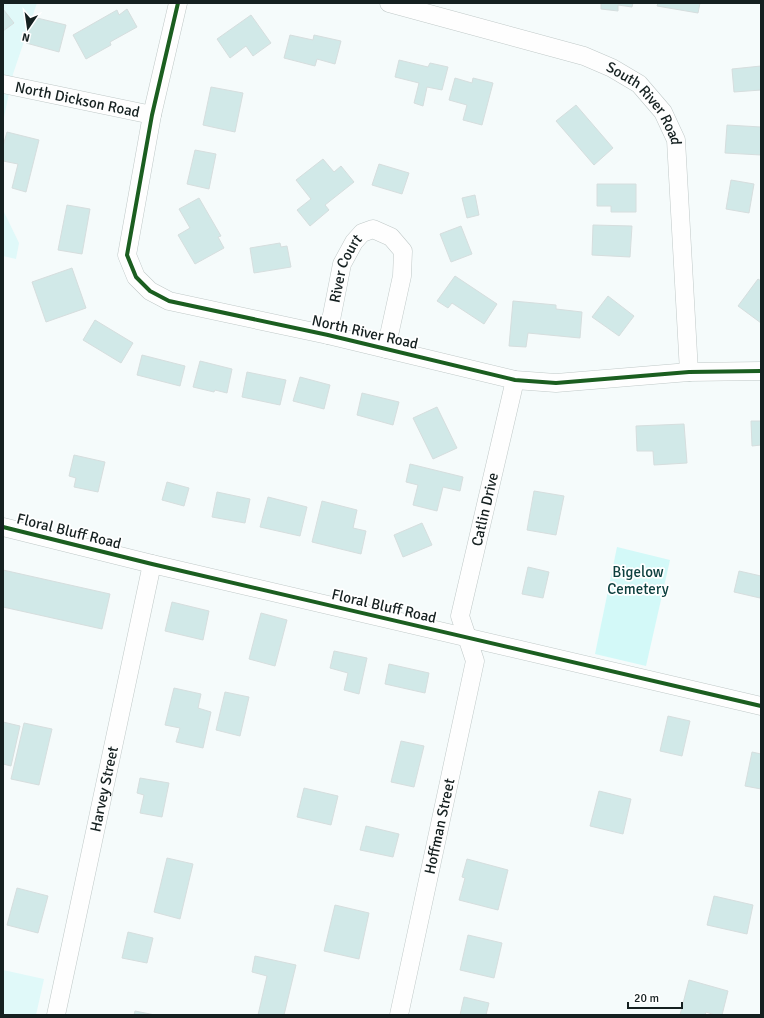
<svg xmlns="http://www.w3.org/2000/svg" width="764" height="1018" font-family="Signika,sans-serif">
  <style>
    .built { fill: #e0f9f9 }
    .green { fill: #d3f9f8 }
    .building { fill: #d1e9e8; stroke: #d6dede }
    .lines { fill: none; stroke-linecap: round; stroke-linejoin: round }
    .street-casing { stroke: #c0c9c8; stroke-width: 19 }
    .street { stroke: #fefefe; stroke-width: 18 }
    .cycleway-casing { stroke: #fff; stroke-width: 6 }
    .cycleway { stroke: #1b5e20; stroke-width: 4 }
    .labels { text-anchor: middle; stroke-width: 3.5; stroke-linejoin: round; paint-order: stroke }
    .street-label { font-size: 15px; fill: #152020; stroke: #fff }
    .park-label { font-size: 15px; fill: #0d403f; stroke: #fff }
  </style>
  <rect width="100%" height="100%" fill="#f5fbfb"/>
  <path class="built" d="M3,3H37L13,74L3,122Z
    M3,210L19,243L16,259L3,256Z
    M3,970L44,979L36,1015H3Z"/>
  <path class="green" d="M617,547L670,560L646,666L595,654Z"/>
  <path class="building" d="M601,3H633L632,7L618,5V11L601,9Z
    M658,3H700L698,13L657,6Z
    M3,9L14,23L3,31Z
    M127,9L137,27L110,42L111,45L86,59L73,35L117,10L119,15Z
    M251,15L271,43L253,56L246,46L230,58L217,39Z
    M33,17L66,25L59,52L26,43Z
    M290,35L313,40L314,35L341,41L335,64L317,59L315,66L284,58Z
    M399,60L428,67L430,63L448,67L442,90L427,87L423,106L414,103L419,83L395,77Z
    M761,66V90L734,92L732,69Z
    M455,78L472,83L473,78L493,83L482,125L463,120L467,105L449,100Z
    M211,87L243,93L235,132L203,125Z
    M576,105L613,148L594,165L556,121Z
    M727,125L761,127V155L725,153Z
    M7,132L39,140L26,192L12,188L18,164L3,161V146Z
    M195,150L216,154L209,189L187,184Z
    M323,159L334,172L341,166L354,182L325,205L329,210L310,226L297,210L311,199L296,180Z
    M379,164L409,173L402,194L372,185Z
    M731,180L754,184L749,213L726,209Z
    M597,184H636V212H611V206H597Z
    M475,195L479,215L467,218L462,198Z
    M199,198L221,236L218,237L224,248L195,264L178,235L190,228L179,209Z
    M67,205L90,209L82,254L58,250Z
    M593,225L632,226L630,257L592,255Z
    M461,226L472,254L451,262L440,234Z
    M280,243L281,247L287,246L291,267L254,273L250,248Z
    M72,268L86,308L46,322L32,282Z
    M455,276L497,304L484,324L452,303L448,308L437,301Z
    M758,279L761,281V323L738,306Z
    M608,296L634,316L619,336L592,317Z
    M513,301L556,305V309L582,312L580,338L528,333L526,347L509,346Z
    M95,320L133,343L121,363L83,340Z
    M142,355L185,366L180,386L137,375Z
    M200,361L232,369L227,393L215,390L214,392L193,387Z
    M247,372L286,380L280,405L242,397Z
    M300,377L330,385L324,409L293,401Z
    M362,393L399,402L393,425L357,415Z
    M437,407L457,448L433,459L413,418Z
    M751,421H761V445L752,446Z
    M684,424L687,463L654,465L653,451H637L636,426Z
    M74,455L105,462L98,492L74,487L76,478L69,476Z
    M410,464L463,477L460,491L443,487L437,511L413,505L418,485L406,482Z
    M167,482L189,488L184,506L162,500Z
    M534,491L564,496L556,535L527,530Z
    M217,492L250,499L245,523L212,517Z
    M268,497L307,507L300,536L260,527Z
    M322,501L357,510L353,528L366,531L361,554L312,542Z
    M422,523L432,545L403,557L394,535Z
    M528,567L549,572L543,598L522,594Z
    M3,570L110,594L102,629L3,607Z
    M739,571L761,576V593L760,598L734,592Z
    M172,602L209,611L203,640L165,631Z
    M261,613L287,620L275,666L249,659Z
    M334,651L367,658L359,694L344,690L348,673L330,668Z
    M389,664L429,673L425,693L385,684Z
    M174,688L201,694L198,708L211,712L203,748L176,742L180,728L165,725Z
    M225,692L249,697L240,736L216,730Z
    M668,716L690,721L682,756L660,751Z
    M3,722L20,726L11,766L3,764Z
    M24,723L52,729L39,785L11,779Z
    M401,741L424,746L414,787L391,782Z
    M752,752L761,754V789L745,786Z
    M140,778L169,783L162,817L140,813L144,795L137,793Z
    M304,788L338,796L331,825L297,817Z
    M599,791L631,799L623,834L590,826Z
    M366,826L399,834L393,857L360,850Z
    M167,858L193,864L180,919L154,912Z
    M467,859L508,870L498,910L459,900L465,878L462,877Z
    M17,888L48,896L38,933L7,925Z
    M714,896L753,905L747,934L707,925Z
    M335,905L369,913L359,959L324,951Z
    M128,932L153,938L147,963L122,958Z
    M468,935L502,943L494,978L460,970Z
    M255,956L296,965L284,1015H258L267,976L252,972Z
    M689,980L728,991L722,1015H715L706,1012L705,1015H680Z
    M464,997L489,1003L486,1015H460Z
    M135,1011L155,1015H134Z"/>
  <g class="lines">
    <g class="street-casing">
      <g id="street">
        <path d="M178,3L152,115L127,255L136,277L150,291L169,301L328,335L515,380L556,383L689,372L761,371"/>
        <path id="s1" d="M389,3L584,56L612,68L639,84L663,112L676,140L689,372"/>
        <path id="s2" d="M3,84L152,115"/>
        <path id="s3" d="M328,335L342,264L354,242L362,233L373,229L391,237L403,251L402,276L386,349"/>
        <path d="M3,527L152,564L761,706"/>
        <path id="s4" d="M56,1015L152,564"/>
        <path id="s5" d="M399,1015L475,661L460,616L515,380"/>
      </g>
    </g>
    <use href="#street" class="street"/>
    <g class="cycleway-casing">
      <path id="cycleway" d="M178,3L152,115L127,255L136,277L150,291L169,301L328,335L515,380L556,383L689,372L761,371
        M3,527L152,564L761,706"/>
    </g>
    <use href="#cycleway" class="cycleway"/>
  </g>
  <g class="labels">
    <g class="street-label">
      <text dy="5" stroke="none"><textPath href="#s2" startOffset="76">North Dickson Road</textPath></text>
      <text dy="5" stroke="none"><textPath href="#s1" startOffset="282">South River Road</textPath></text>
      <text dy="5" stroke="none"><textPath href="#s3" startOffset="69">River Court</textPath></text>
      <text transform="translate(365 332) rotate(13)" y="5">North River Road</text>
      <text dy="5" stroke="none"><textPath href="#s5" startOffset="519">Catlin Drive</textPath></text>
      <text transform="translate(69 531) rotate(14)" y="5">Floral Bluff Road</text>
      <text transform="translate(384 606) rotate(13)" y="5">Floral Bluff Road</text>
      <text dy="5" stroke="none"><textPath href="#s4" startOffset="231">Harvey Street</textPath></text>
      <text dy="5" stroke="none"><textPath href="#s5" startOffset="193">Hoffman Street</textPath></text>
    </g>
    <g class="park-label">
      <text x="638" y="577">Bigelow<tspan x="638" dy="17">Cemetery</tspan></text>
    </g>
  </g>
  <rect width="764" height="1018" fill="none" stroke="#152020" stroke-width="8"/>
  <g transform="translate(28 28) rotate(193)" stroke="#ffffff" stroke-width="3" paint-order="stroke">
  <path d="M0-3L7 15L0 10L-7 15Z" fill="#152020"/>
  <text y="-6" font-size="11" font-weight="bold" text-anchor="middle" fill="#152020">N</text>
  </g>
  <path d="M628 1002v6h54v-6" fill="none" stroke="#152020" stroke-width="2"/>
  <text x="634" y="1002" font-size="12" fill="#152020" stroke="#ffffff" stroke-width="3" paint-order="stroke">20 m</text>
</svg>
